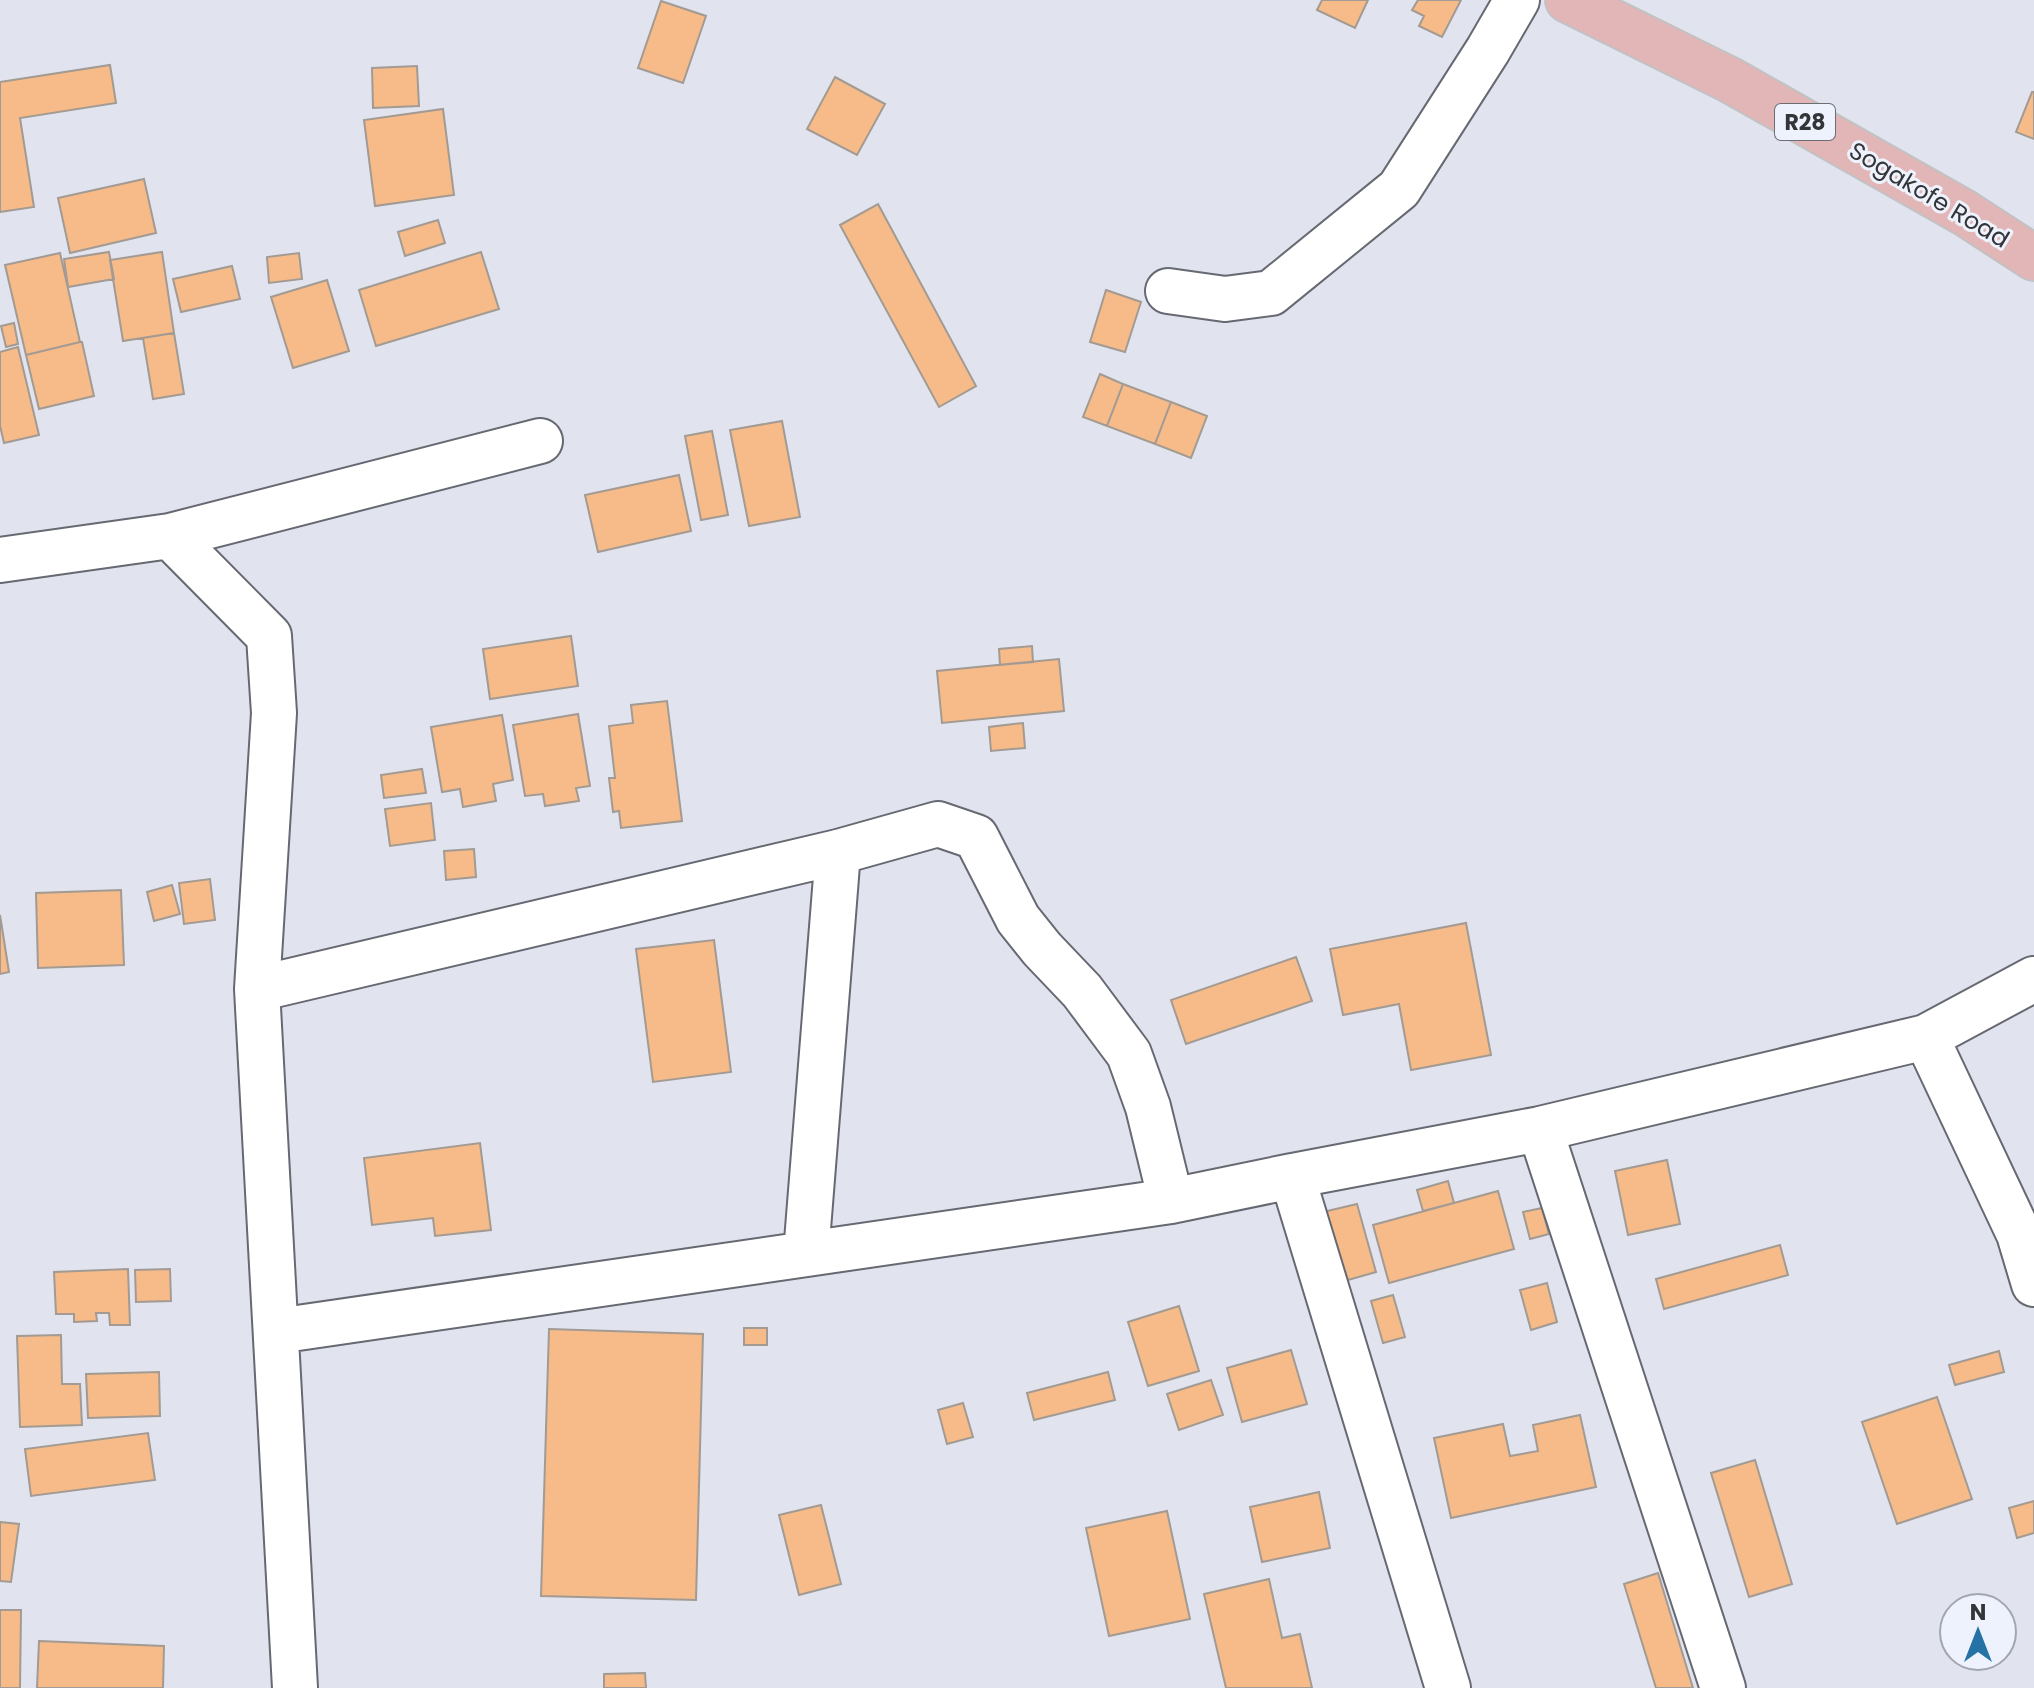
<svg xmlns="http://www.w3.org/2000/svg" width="2034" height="1688" font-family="Poppins,sans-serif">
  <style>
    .building { fill: #f6bb88; stroke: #a29a93; stroke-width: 2 }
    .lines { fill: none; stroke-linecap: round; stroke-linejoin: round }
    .minor-casing { stroke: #666971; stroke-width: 48 }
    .major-casing { stroke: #c2c2c4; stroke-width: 48 }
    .minor { stroke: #fff; stroke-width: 44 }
    .major { stroke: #e2b5b6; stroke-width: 44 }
    .labels { text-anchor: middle; stroke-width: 6; stroke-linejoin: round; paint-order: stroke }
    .shield { fill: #eef2fc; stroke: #6c6e74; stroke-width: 2 }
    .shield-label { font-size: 22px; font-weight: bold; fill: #343539 }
    .street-label { font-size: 24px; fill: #343539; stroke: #eef2fc }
  </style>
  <rect width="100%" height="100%" fill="#e1e4ee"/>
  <path class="building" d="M1322,0H1368L1355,28L1317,10Z
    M1418,0H1461L1442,37L1419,26L1424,16L1412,10Z
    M661,1L706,16L683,83L638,68Z
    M110,65L116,103L20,118L34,207L0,212V82Z
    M417,66L419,106L373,108L372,68Z
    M835,77L885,104L857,155L807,129Z
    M2032,92H2034V139L2016,132Z
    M443,109L454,195L375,206L364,120Z
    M144,179L156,233L70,253L58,198Z
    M878,204L976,386L939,407L840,225Z
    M438,220L445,243L405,256L398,232Z
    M109,252L114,279L68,287L64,259Z
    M162,252L174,333L123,341L110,260Z
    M481,252L499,309L376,346L359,290Z
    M60,253L80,342L26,355L5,265Z
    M299,253L302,279L269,283L267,257Z
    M232,266L240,299L181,312L173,279Z
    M327,280L349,351L293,368L271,297Z
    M1106,290L1141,302L1125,352L1090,342Z
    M14,323L18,344L6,347L1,326Z
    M174,333L184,394L153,399L143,338Z
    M80,342H82L94,396L39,409L26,355Z
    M18,347L39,435L4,443L0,426V352Z
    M1100,374L1123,384L1107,426L1083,417Z
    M1123,384L1171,402L1155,444L1107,426Z
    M1171,402L1207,416L1191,458L1155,444Z
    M782,421L800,517L749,526L730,430Z
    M712,431L728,515L701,520L685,436Z
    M679,475L691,531L598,552L585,495Z
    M571,636L578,686L490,699L483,649Z
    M1032,646L1033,662L1000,665L999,649Z
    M1059,659L1064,711L942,723L937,671Z
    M667,701L682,821L621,828L619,811L613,812L609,778H615L609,726L633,723L631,705Z
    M578,714L590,786L576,788L579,801L545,806L543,794L525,796L513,725Z
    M502,715L513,780L493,784L496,801L463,807L460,789L442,792L431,727Z
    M1023,723L1025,748L991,751L989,727Z
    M422,769L426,793L384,798L381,775Z
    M431,803L435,840L390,846L385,809Z
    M474,849L476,877L446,880L444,851Z
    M210,879L215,920L184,924L179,883Z
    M172,885L180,914L154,921L147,892Z
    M121,890L124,965L38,968L36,893Z
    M0,915L9,972L0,974Z
    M1466,923L1491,1055L1411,1070L1399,1004L1343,1015L1330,949Z
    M714,940L731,1072L653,1082L636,949Z
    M1296,957L1312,1001L1186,1044L1171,1000Z
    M480,1143L491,1230L435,1236L433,1218L372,1225L364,1158Z
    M1667,1160L1680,1224L1628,1235L1615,1171Z
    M1448,1181L1454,1203L1423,1211L1417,1190Z
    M1498,1191L1514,1249L1389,1283L1373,1225Z
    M1357,1204L1376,1272L1341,1282L1323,1212Z
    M1542,1208L1549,1234L1530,1239L1523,1212Z
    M1780,1245L1788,1275L1664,1309L1656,1279Z
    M128,1269L130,1325H110L109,1313H96L97,1321L74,1322V1314H56L54,1272Z
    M170,1269L171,1301L136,1302L135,1270Z
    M1547,1283L1557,1322L1531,1330L1520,1290Z
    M1393,1295L1405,1337L1383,1343L1371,1301Z
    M1179,1306L1199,1371L1148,1386L1128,1322Z
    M744,1328H767V1345H744Z
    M549,1329L703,1334L696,1600L541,1596Z
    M61,1335L62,1384H80L82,1425L20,1427L17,1336Z
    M1291,1350L1307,1404L1242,1422L1227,1368Z
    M1999,1351L2004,1372L1955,1385L1949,1365Z
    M159,1372L160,1416L88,1418L86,1374Z
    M1108,1372L1115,1400L1034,1420L1027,1393Z
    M1211,1380L1223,1415L1179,1430L1167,1394Z
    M1937,1397L1972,1499L1897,1524L1862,1422Z
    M963,1403L973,1437L947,1444L938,1410Z
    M1580,1415L1596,1487L1451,1518L1434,1438L1503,1424L1510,1456L1538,1451L1533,1425Z
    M148,1433L155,1480L31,1496L25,1449Z
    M1755,1460L1792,1584L1749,1597L1711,1473Z
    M1319,1492L1330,1548L1262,1562L1250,1507Z
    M2034,1501V1533L2017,1538L2009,1508Z
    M821,1505L841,1584L799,1595L779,1515Z
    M1167,1511L1190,1619L1109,1636L1086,1528Z
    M0,1522L19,1524L11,1582L0,1581Z
    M1658,1573L1693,1688H1656L1624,1584Z
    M1269,1579L1282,1638L1300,1634L1312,1688H1226L1204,1594Z
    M0,1610H21L20,1688H0Z
    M39,1641L164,1646L163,1688H37Z
    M645,1673L646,1688H604V1674Z"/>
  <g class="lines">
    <g class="minor-casing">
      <path id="minor" d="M1168,291L1225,299L1271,293L1399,189L1488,50L1517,0
        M170,536L269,636L274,713L257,989L295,1688
        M0,560L170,536L540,441
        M257,989L838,852L938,824L976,837L1018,919L1042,949L1082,991L1129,1054L1148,1107L1171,1201
        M1926,1037L2019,1234L2034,1284
        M1540,1129L1723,1688
        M1292,1176L1540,1129L1926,1037L2034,979
        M806,1254L838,852
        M277,1331L1171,1201L1292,1176L1448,1688"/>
    </g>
    <g class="major-casing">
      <path id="major" d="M1568,0L1730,80L1965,213L2034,258"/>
    </g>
    <use href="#minor" class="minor"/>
    <use href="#major" class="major"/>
  </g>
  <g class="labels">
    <rect class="shield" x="1775" y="104" width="60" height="36" rx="6"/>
    <g class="shield-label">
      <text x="1805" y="130">R28</text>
    </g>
    <g class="street-label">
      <text transform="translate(1929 195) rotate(31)" y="8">Sogakofe Road</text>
    </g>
  </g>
  <g transform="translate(1978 1632)"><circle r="38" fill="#eef2fc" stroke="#a4a6ae" stroke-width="2"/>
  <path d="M0-6L14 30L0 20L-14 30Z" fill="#2573a5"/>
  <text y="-12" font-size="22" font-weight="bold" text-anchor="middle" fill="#343539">N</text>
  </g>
</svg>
